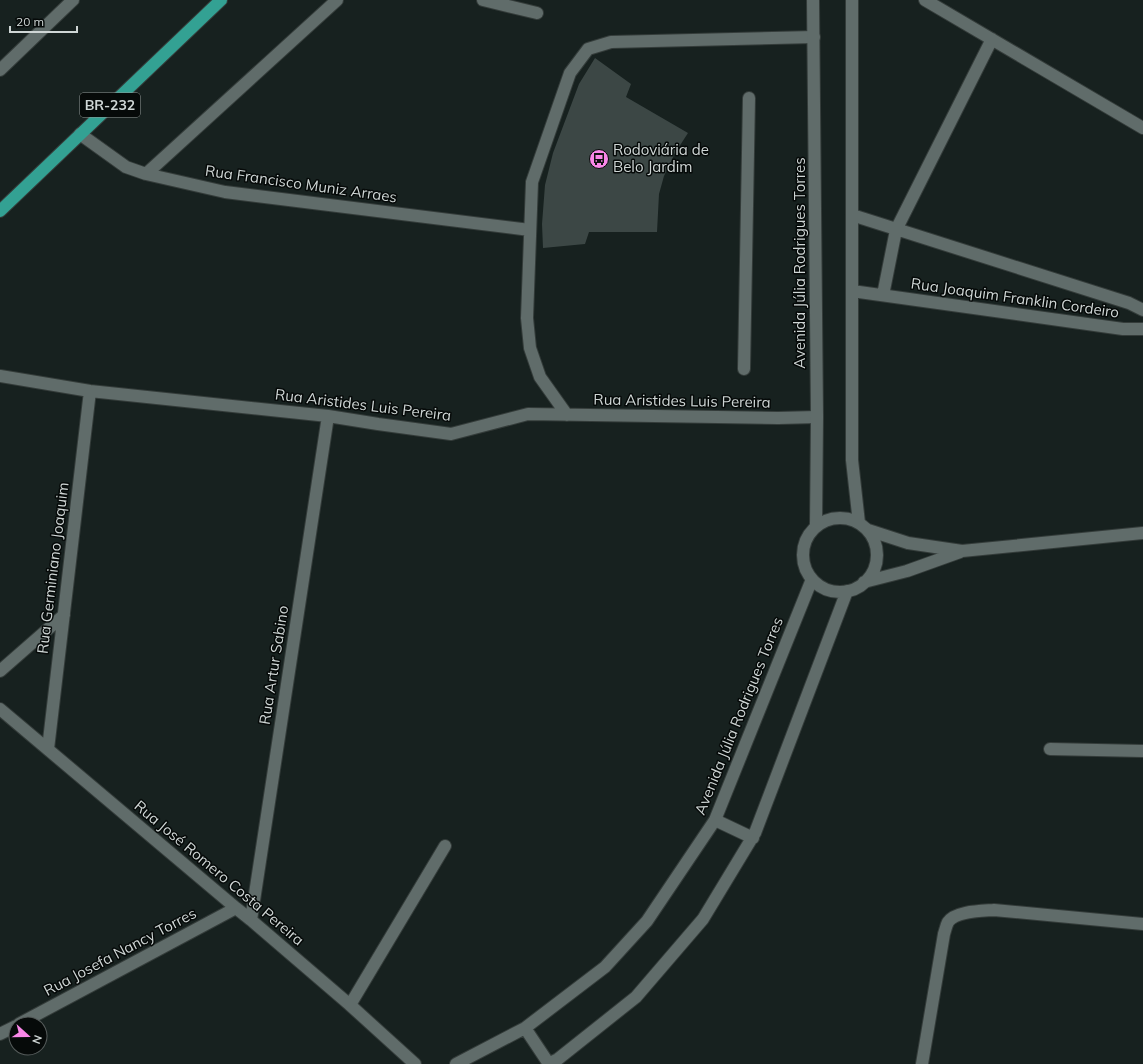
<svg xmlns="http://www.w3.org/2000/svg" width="1143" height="1064" font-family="Mulish,sans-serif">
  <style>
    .building { fill: #3c4745 }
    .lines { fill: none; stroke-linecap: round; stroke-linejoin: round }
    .lane-casing { stroke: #343c3a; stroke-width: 14 }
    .street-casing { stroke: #343c3a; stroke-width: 14 }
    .secondary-casing { stroke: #343c3a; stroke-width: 14 }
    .highway-casing { stroke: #343c3a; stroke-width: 14 }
    .lane { stroke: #606c6a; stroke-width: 12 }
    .street { stroke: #606c6a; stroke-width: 12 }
    .secondary { stroke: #606c6a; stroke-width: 12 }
    .highway { stroke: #33a193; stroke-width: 12 }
    .labels { text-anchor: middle; stroke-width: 3; stroke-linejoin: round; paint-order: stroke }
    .shield { fill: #060a09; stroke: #939998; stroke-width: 1 }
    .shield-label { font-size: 14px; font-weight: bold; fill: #cfd6d5 }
    .poi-label { font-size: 15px; fill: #cfd6d5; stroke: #060a09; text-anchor: start }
    .street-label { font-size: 15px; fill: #cfd6d5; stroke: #060a09 }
  </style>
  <rect width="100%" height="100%" fill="#17211f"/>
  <path class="building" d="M595,58L631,84L626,97L688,133L675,153L664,176L659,194L657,232H589L585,244L543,248L542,224L545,185L553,153L579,84Z"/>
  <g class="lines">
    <g class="lane-casing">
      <path id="lane" d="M744,369L749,98"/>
    </g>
    <g class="street-casing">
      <path id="street" d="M483,0L537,13
        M925,0L1143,128
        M0,70L73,0
        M80,134L126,167L146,174L225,192L530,230
        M146,174L337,0
        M852,215L1129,303L1143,310
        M852,291L1123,329H1143
        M883,295L896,230L992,39
        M0,376L90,391L328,416L378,424L451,434L528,414L778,418L817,417
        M567,415L540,377L530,348L527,318L532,182L570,73L588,49L611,42L814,37
        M0,671L64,615
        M0,709L236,908L251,920L350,1005L415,1064
        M48,749L90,391
        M1050,749L1143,751
        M251,920L328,416
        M350,1005L445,846
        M19,1024L236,908
        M0,1034L16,1026
        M922,1064L944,934C945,931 946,926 948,922C956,911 981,911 994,910L1143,924"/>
    </g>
    <g class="secondary-casing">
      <path id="secondary" d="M813,0L817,417L816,526
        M852,0V460L859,523
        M803 555a37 37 0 1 1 74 0a37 37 0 1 1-74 0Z
        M868,530L908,543L962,551L1143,533
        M864,582L907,571L960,552
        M715,820L753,838
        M525,1028L549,1064
        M456,1064L525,1028L605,967L647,921L715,820L812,579
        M548,1064L558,1059L636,997L703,919L755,833L847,591"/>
    </g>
    <g class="highway-casing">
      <path id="highway" d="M0,211L221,0"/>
    </g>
    <use href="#lane" class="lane"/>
    <use href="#street" class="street"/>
    <use href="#secondary" class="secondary"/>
    <use href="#highway" class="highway"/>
  </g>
  <defs>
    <g id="bus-disc" transform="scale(1)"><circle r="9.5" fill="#fa87e8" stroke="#060a09"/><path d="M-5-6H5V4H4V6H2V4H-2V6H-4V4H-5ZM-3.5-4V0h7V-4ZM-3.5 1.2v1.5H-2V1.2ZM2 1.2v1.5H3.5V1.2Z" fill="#111"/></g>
  </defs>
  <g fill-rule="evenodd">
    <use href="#bus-disc" x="599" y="159"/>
  </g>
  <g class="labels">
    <rect class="shield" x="80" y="93" width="60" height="24" rx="3"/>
    <g class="shield-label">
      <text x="110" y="110">BR-232</text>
    </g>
    <g class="poi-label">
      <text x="613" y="155">Rodoviária de<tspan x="613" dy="17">Belo Jardim</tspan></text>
    </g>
    <g class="street-label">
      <text transform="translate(301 184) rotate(8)" y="5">Rua Francisco Muniz Arraes</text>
      <text transform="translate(800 263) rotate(-90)" y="5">Avenida Júlia Rodrigues Torres</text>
      <text transform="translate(1015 298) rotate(8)" y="5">Rua Joaquim Franklin Cordeiro</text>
      <text transform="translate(682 401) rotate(1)" y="5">Rua Aristides Luis Pereira</text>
      <text transform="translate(363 405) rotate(7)" y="5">Rua Aristides Luis Pereira</text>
      <text transform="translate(53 568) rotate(-83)" y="5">Rua Germiniano Joaquim</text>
      <text transform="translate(274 665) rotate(-81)" y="5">Rua Artur Sabino</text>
      <text transform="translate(739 716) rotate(-68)" y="5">Avenida Júlia Rodrigues Torres</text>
      <text transform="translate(219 873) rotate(40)" y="5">Rua José Romero Costa Pereira</text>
      <text transform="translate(120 952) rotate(-28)" y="5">Rua Josefa Nancy Torres</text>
    </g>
  </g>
  <g transform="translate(28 1036) rotate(111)"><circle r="19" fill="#060a09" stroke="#565c5b"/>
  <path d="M0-3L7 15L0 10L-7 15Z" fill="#fa87e8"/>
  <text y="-6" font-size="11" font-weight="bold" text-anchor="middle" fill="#cfd6d5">N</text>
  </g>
  <path d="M10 26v6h67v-6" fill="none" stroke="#cfd6d5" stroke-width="2"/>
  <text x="16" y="26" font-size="12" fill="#cfd6d5" stroke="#060a09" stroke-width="3" paint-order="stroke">20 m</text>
</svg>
